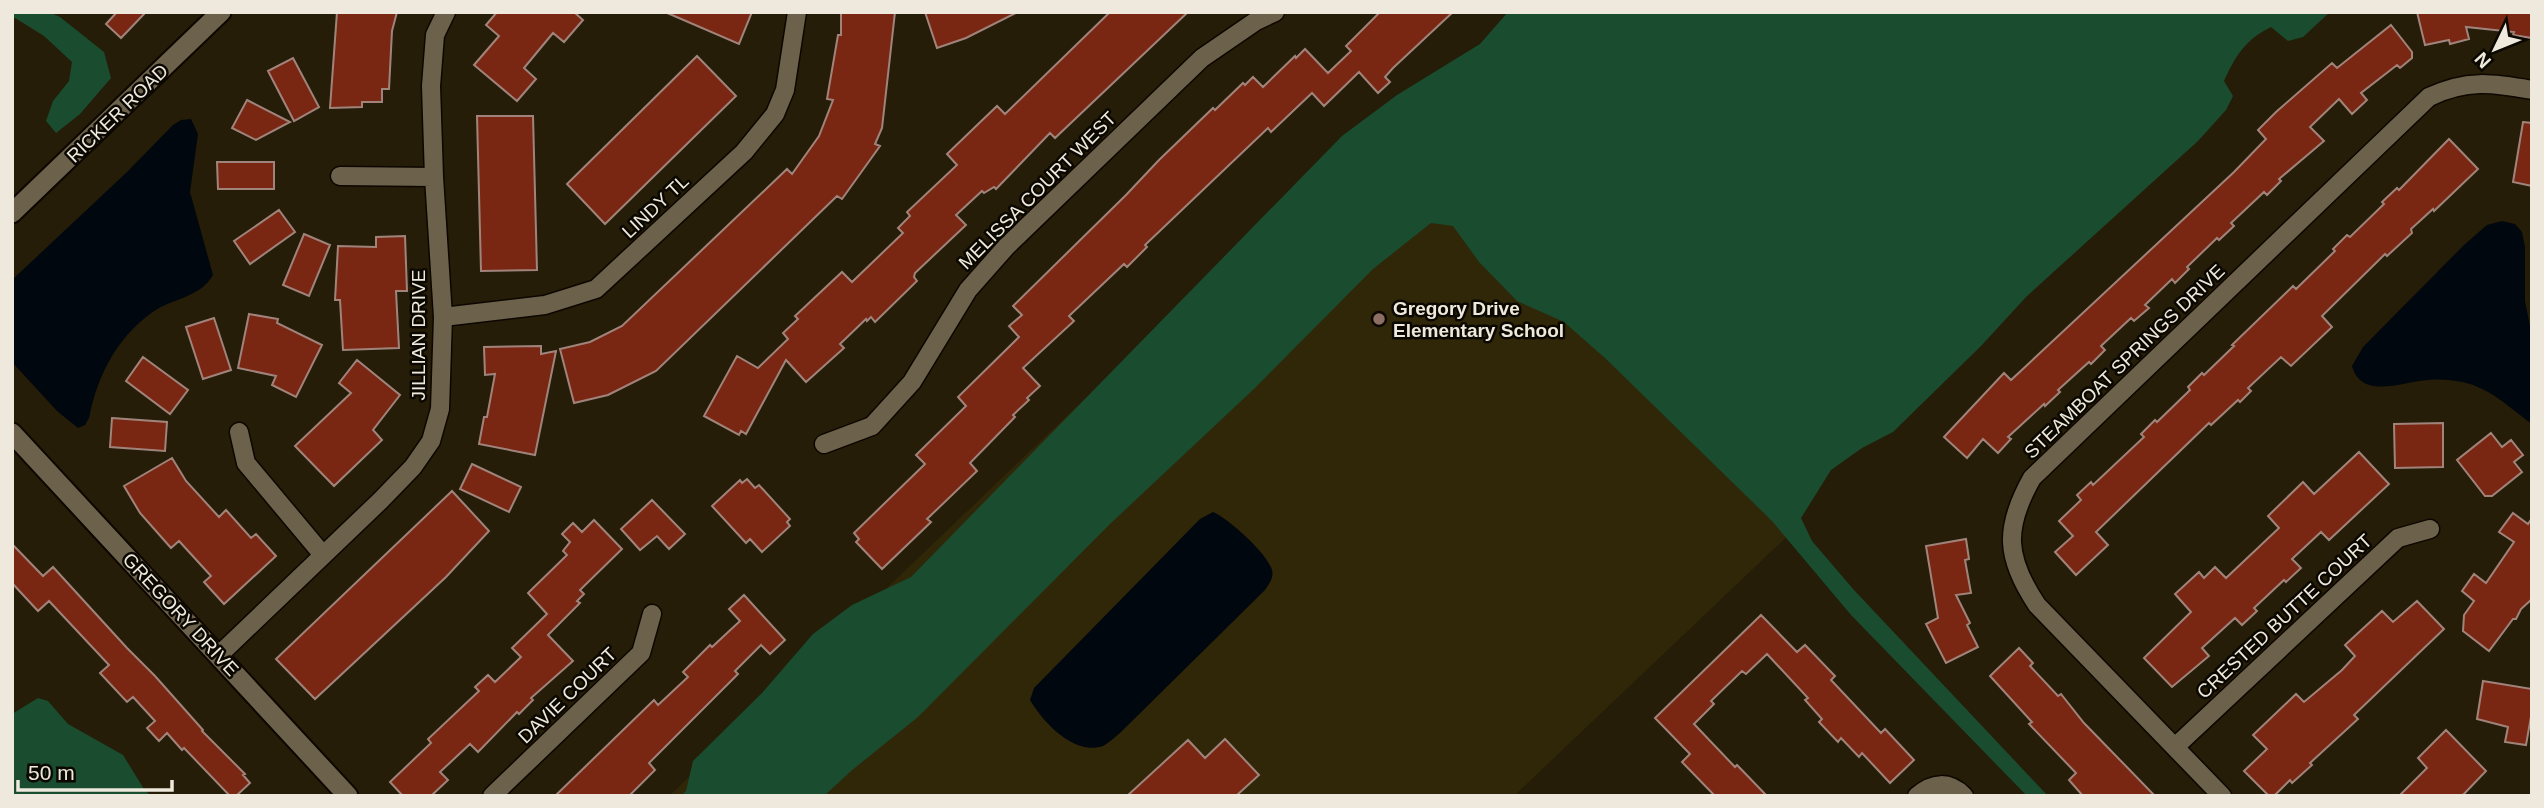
<svg xmlns="http://www.w3.org/2000/svg" width="2544" height="808" font-family="Arial,sans-serif">
  <style>
    .built { fill: #302608 }
    .green { fill: #1a4c2f }
    .water { fill: #01070e }
    .building { fill: #792713; stroke: #a0847c; stroke-width: 2 }
    .lines { fill: none; stroke-linecap: round; stroke-linejoin: round }
    .minor-casing { stroke: #0e0700; stroke-width: 21 }
    .tertiary-casing { stroke: #0e0700; stroke-width: 23 }
    .minor { stroke: #6c624b; stroke-width: 18 }
    .tertiary { stroke: #6c624b; stroke-width: 19 }
    .education-dot { fill: #8d6e63; stroke: #0b0802; stroke-width: 2.5 }
    .labels { text-anchor: middle; stroke-width: 5; stroke-linejoin: round; paint-order: stroke }
    .street-label { font-size: 19px; fill: #eee9dc; stroke: #0b0802 }
    .poi-label { font-size: 19px; font-weight: bold; fill: #eee9dc; stroke: #0b0802; text-anchor: start }
  </style>
  <rect width="100%" height="100%" fill="#251d07"/>
  <path class="built" d="M1387,110L1795,529L1514,796H669Z"/>
  <path class="green" d="M12,12H49L60,17L104,52L111,78L80,114L56,133L46,121L53,101L69,81L72,62L44,36L15,18L12,19Z
    M1508,12H2330L2303,37L2288,41L2271,27C2245,40 2236,55 2224,81L2233,96L2226,110L2198,141L2027,296L1981,346L1893,432L1862,448L1831,470L1801,518L1812,541L1854,590L2048,796H2027L1851,615L1772,521L1606,359L1564,322L1517,301L1479,262L1453,226L1431,223L1373,269L1255,388L1110,524L918,717L851,771L824,796H681L686,791L693,761L762,693L813,634L852,605L911,577L1342,136L1397,95L1480,44Z
    M38,698L48,701L68,724L123,755L144,789L151,796H12V714Z"/>
  <path class="water" d="M191,119L198,134L190,192L213,275C202,295 178,298 159,308C119,333 98,373 89,418L85,425L78,428L57,411L12,362V280L127,172L173,125L181,120Z
    M2502,221L2515,224L2522,232L2525,247V301L2532,336V424C2508,407 2491,388 2462,382C2452,380 2439,379 2429,380C2403,381 2362,401 2352,366L2363,347L2464,245L2487,225Z
    M1213,512C1228,518 1268,554 1272,570C1274,578 1269,584 1265,590L1121,732C1116,736 1109,743 1103,746C1074,756 1043,722 1030,700L1034,688L1200,519Z"/>
  <path class="building" d="M117,12H146L121,38L106,24Z
    M337,12H397L392,31L389,89H382V102H362V107L330,108Z
    M497,12H574L583,20L564,42L553,33L524,68L536,79L517,101L474,65L499,36L486,25Z
    M665,12H752L739,44Z
    M841,12H895L882,128L875,144L880,146L842,199L837,196L656,371L608,395L574,403L560,349L590,342L622,326L787,169L792,174L819,136L833,100L827,99L838,35H841Z
    M925,12H1018L966,38L937,48Z
    M1110,12H1188L1055,138L1050,133L996,189L994,187L984,193L982,191L956,215L966,225L915,273L914,277L917,281L875,322L871,317L867,321L866,319L840,344L844,348L806,382L786,360L746,434L741,431L739,435L704,416L737,356L758,368L788,339L783,333L798,319L795,316L842,272L852,282L903,233L898,228L910,216L907,212L957,165L947,154L997,106L1005,114Z
    M1380,12H1453L1393,68L1385,77L1390,82L1378,93L1359,72L1324,106L1312,93L1271,132L1268,128L1145,245L1147,247L1127,267L1124,264L1069,316L1074,321L1023,368L1040,386L1027,398L1029,400L1013,415L1015,417L970,463L977,471L927,519L931,522L882,569L856,542L859,539L854,533L925,464L916,455L966,406L958,397L1019,337L1009,326L1022,315L1013,306L1126,195L1159,160L1213,108L1215,110L1243,83L1245,85L1253,77L1263,87L1295,56L1296,58L1305,49L1328,73L1351,51L1346,46Z
    M2417,12H2532V38L2513,35L2514,32L2466,27L2469,39L2450,44L2449,40L2425,45Z
    M2391,25L2412,52V58L2400,68L2397,65L2361,93L2367,100L2352,114L2339,99L2310,127L2324,141L2279,179L2281,181L2267,195L2264,192L2231,223L2234,226L2219,240L2217,238L2187,267L2189,269L2175,283L2172,279L2145,305L2149,308L2134,321L2131,318L2101,346L2105,350L2091,364L2089,362L2058,390L2060,392L2045,406L2044,404L2008,437L2011,439L1998,453L1983,439L1967,458L1944,437L2004,373L2011,380L2234,172L2266,139L2258,130L2276,112L2332,63L2337,68Z
    M697,56L736,96L605,224L567,184Z
    M293,58L319,107L294,121L268,71Z
    M247,100L290,122L256,140L232,128Z
    M477,116H533L537,270L481,271Z
    M2523,122L2532,123V186L2513,182Z
    M2449,139L2478,169L2434,211L2433,209L2411,229L2412,233L2387,256L2385,254L2322,316L2332,327L2291,366L2281,357L2248,388L2251,391L2240,402L2238,400L2211,425L2209,423L2096,532L2108,545L2076,575L2055,552L2073,536L2059,521L2081,500L2077,495L2091,482L2093,485L2144,437L2141,434L2155,420L2157,422L2190,390L2188,387L2202,373L2204,375L2234,346L2232,345L2293,286L2296,289L2335,251L2333,249L2347,235L2350,237L2384,204L2382,202L2397,188L2399,190Z
    M217,162H274V189H218Z
    M279,210L295,232L250,264L234,241Z
    M304,234L330,245L309,296L283,285Z
    M405,236L407,291H396L399,348L343,350L340,300H335L338,246L376,247V237Z
    M249,314L278,319L277,323L322,345L296,397L272,385L276,376L238,368Z
    M214,318L231,370L203,379L186,327Z
    M541,346V354L556,351L535,455L479,444L484,417H487L495,374L485,375L484,347Z
    M143,357L188,390L170,414L126,381Z
    M357,360L400,395L373,430L382,440L334,486L295,446L351,393L339,383Z
    M112,418L167,422L165,451L110,447Z
    M2443,423V467L2395,468L2394,424Z
    M2491,433L2502,447L2511,440L2523,455L2514,462L2522,472L2492,496H2485L2457,460Z
    M2359,452L2389,484L2329,540L2321,532L2292,559L2301,568L2286,582L2284,580L2254,608L2257,611L2242,625L2235,618L2202,648L2209,656L2172,687L2144,658L2191,612L2175,594L2199,572L2204,578L2215,567L2226,578L2279,528L2268,516L2303,482L2314,494Z
    M172,458L186,481L219,517L226,510L251,538L256,534L276,556L224,604L204,582L211,576L179,541L171,548L140,513L124,486Z
    M472,464L521,487L509,512L460,489Z
    M747,479L755,488L759,485L790,519L787,522L790,526L762,552L750,539L746,543L712,506L740,480L742,483Z
    M452,491L489,531L446,577L315,699L276,659Z
    M652,500L685,534L669,549L657,536L640,550L621,529Z
    M2513,513L2528,524L2532,518V599L2521,609L2516,619H2513L2489,651L2463,631L2464,615L2474,601L2462,591L2474,574L2486,583L2514,542L2499,532Z
    M594,520L622,549L580,590L584,594L577,601L580,603L548,635L573,661L531,698L533,700L519,714L517,712L478,752L470,744L440,772L448,780L431,796H403L390,782L431,743L428,739L479,691L475,687L488,675L495,682L521,657L512,648L547,614L528,593L567,555L563,551L570,542L562,534L573,523L582,532Z
    M1966,539L1969,559L1965,560L1971,593L1956,595L1970,623L1967,625L1978,647L1946,663L1926,624L1938,618L1926,546Z
    M12,544L43,576L53,567L127,648L155,676L203,730L202,731L245,774L243,775L250,783L236,796H230L184,748L182,750L167,733L159,741L147,728L155,721L133,697L127,702L100,673L109,665L49,601L38,611L12,583Z
    M744,595L785,640L770,654L761,645L735,671L738,674L649,763L655,770L629,796H555L654,700L658,705L688,677L683,672L710,645L712,647L740,621L729,609Z
    M2417,601L2444,629L2354,715L2358,719L2310,763L2312,765L2292,783L2290,780L2274,796H2269L2244,771L2267,749L2253,735L2296,694L2304,702L2342,670L2355,656L2345,645L2382,611L2393,622Z
    M1761,615L1797,652L1805,645L1835,676L1831,680L1881,733L1885,729L1914,760L1890,783L1862,753L1859,757L1841,738L1838,742L1819,722L1822,719L1805,700L1808,698L1767,654L1746,674L1742,671L1711,701L1714,704L1694,724L1735,767L1737,765L1767,796H1715L1682,762L1690,754L1655,718Z
    M2019,648L2033,663L2030,666L2058,696L2061,694L2084,723L2155,796H2083L2069,780L2076,773L2029,724L2032,722L1990,676Z
    M2483,681L2532,689V711L2526,745L2505,742L2508,727L2477,719Z
    M2446,730L2486,771L2462,796H2399L2427,768L2418,758Z
    M1225,739L1259,775L1236,796H1127L1188,740L1205,758Z"/>
  <g class="lines">
    <g class="minor-casing">
      <path id="minor" d="M340,176L434,177
        M443,317L545,305L596,289L744,152L775,114L785,90L797,12
        M239,432L246,463L323,555
        M824,444L872,426L912,382L968,290L1006,247L1202,58L1256,21L1275,12
        M219,655L380,501L413,467L431,441L440,409L443,317L434,177L431,86L435,35L446,12
        M2175,747L2398,538L2430,529
        M492,796L641,653L652,614
        M1917,796C1933,782 1949,781 1964,796
        M2222,796L2037,605C2005,557 2004,528 2032,478L2429,97C2467,79 2492,83 2532,90"/>
    </g>
    <g class="tertiary-casing">
      <path id="tertiary" d="M12,213L221,12
        M12,433L348,796"/>
    </g>
    <use href="#minor" class="minor"/>
    <use href="#tertiary" class="tertiary"/>
  </g>
  <circle class="education-dot" cx="1379" cy="319" r="7"/>
  <g class="labels">
    <g class="street-label">
      <text transform="translate(117 113) rotate(-44)" y="7">RICKER ROAD</text>
      <text transform="translate(1037 190) rotate(-45)" y="7">MELISSA COURT WEST</text>
      <text transform="translate(655 206) rotate(-43)" y="7">LINDY TL</text>
      <text transform="translate(418 335) rotate(-90)" y="7">JILLIAN DRIVE</text>
      <text transform="translate(2124 361) rotate(-44)" y="7">STEAMBOAT SPRINGS DRIVE</text>
      <text transform="translate(181 614) rotate(47)" y="7">GREGORY DRIVE</text>
      <text transform="translate(2284 616) rotate(-43)" y="7">CRESTED BUTTE COURT</text>
      <text transform="translate(567 695) rotate(-44)" y="7">DAVIE COURT</text>
    </g>
    <g class="poi-label">
      <text x="1393" y="315">Gregory Drive<tspan x="1393" dy="22">Elementary School</tspan></text>
    </g>
  </g>
  <rect width="2544" height="808" fill="none" stroke="#eee9dc" stroke-width="28"/>
  <g transform="translate(2495 49) rotate(227)" stroke="#0b0802" stroke-width="5" paint-order="stroke">
  <path d="M0-5L12 26L0 18L-12 26Z" fill="#eee9dc"/>
  <text y="-10" font-size="19" font-weight="bold" text-anchor="middle" fill="#eee9dc">N</text>
  </g>
  <path d="M18 780v10h154v-10" fill="none" stroke="#eee9dc" stroke-width="3.5"/>
  <text x="28" y="780" font-size="21" fill="#eee9dc" stroke="#0b0802" stroke-width="5" paint-order="stroke">50 m</text>
</svg>
